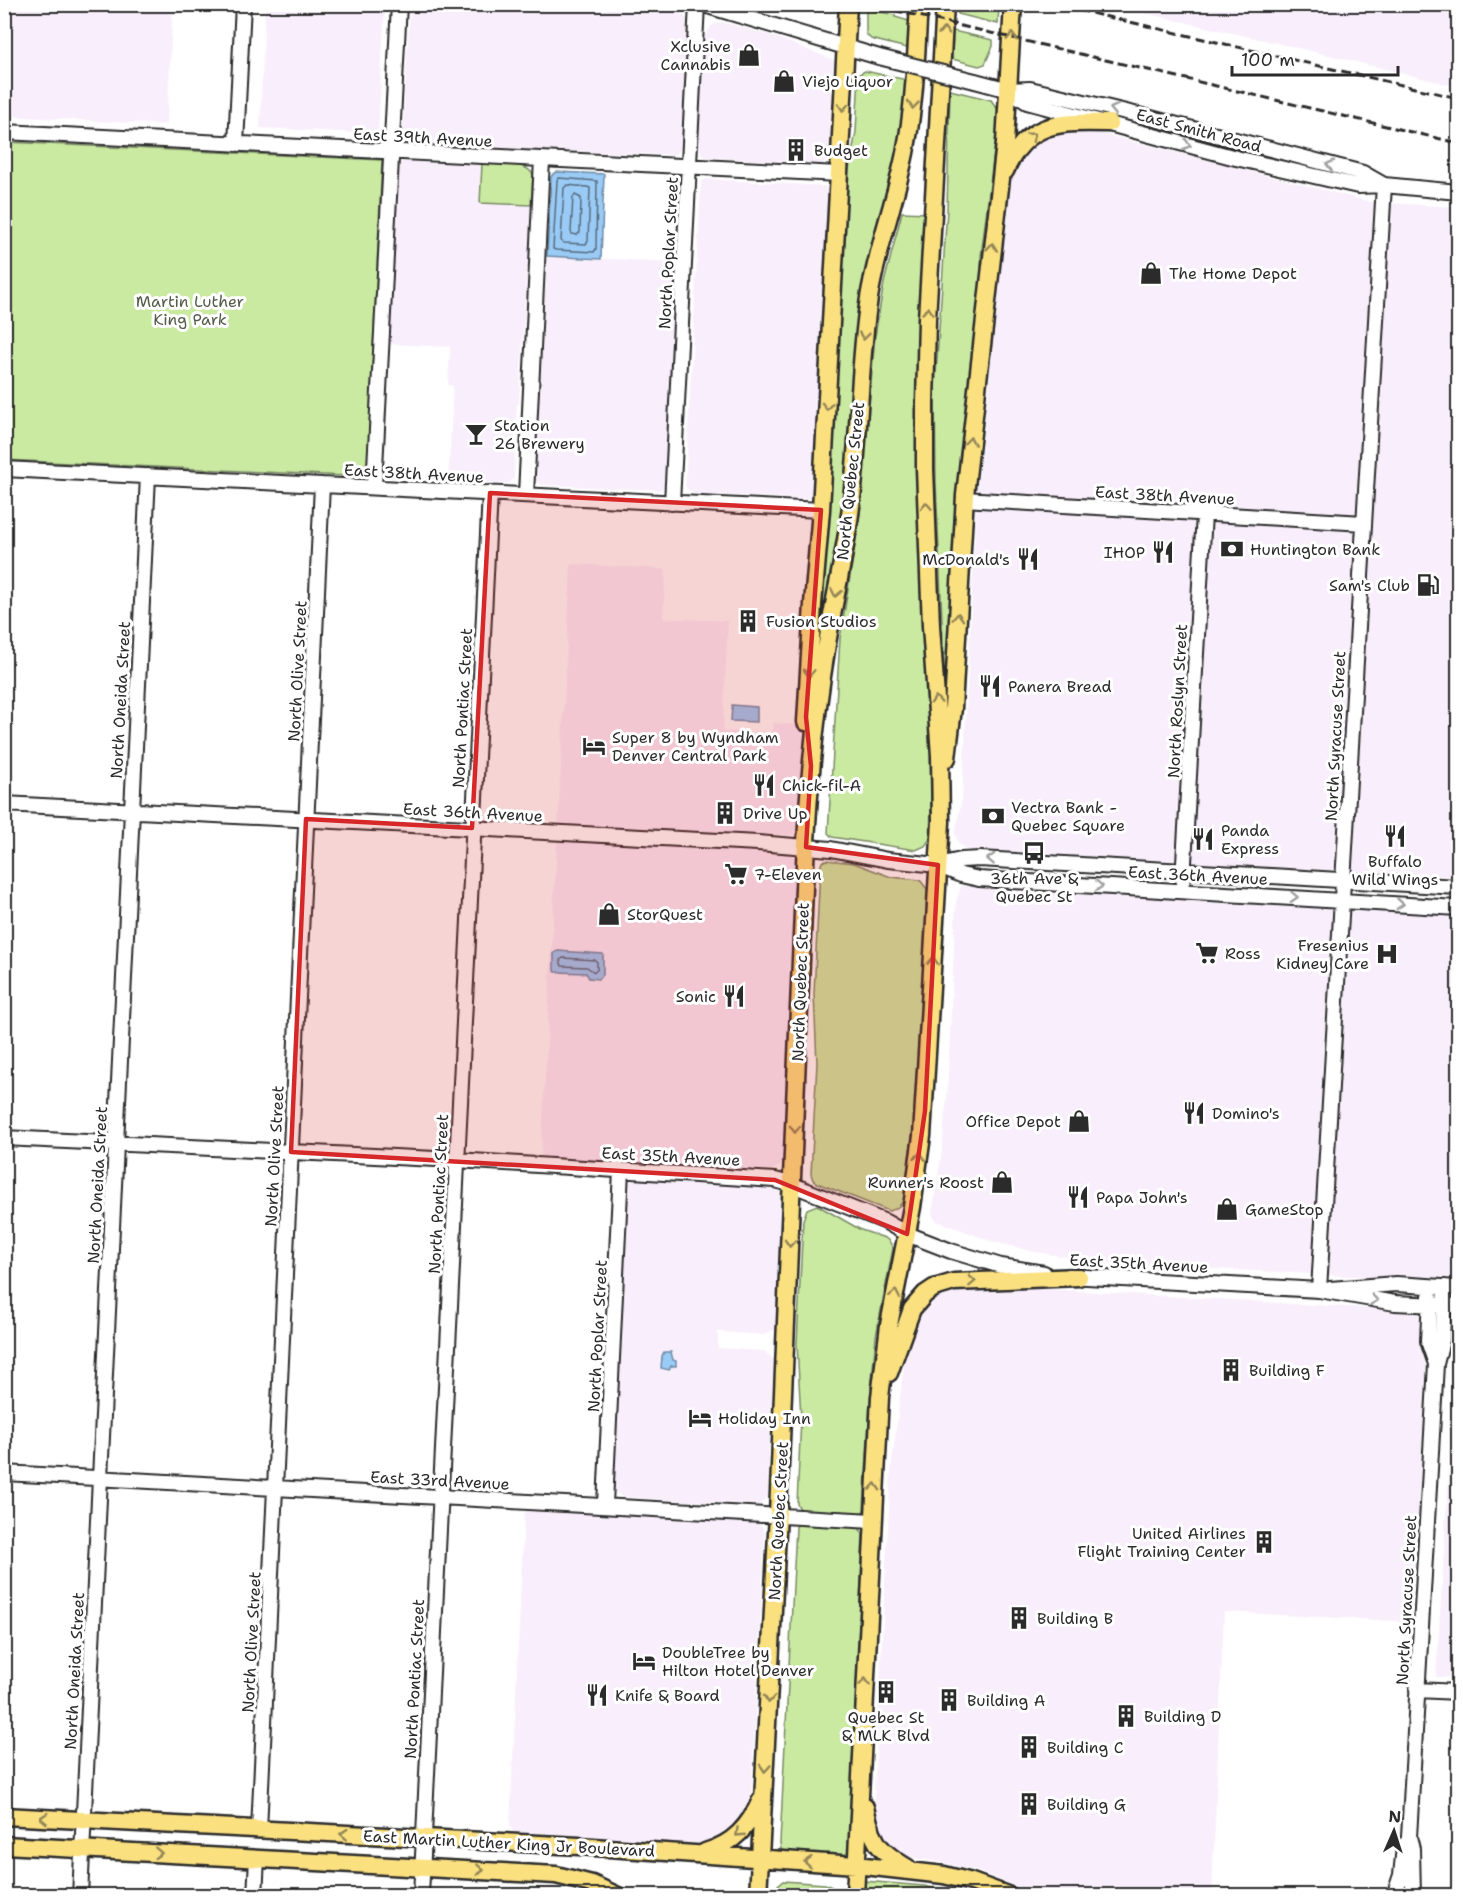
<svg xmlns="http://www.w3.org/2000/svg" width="1463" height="1900" font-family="'Shantell Sans',sans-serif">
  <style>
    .built { fill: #f9effc }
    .green { fill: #caeaa2; stroke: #7a8a66; stroke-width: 1.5 }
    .water { fill: #9acbf6; stroke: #6e8ba5; stroke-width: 1.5 }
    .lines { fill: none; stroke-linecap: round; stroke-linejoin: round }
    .shore { stroke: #576b7c; stroke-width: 1.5 }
    .minor-casing { stroke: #2b2b2b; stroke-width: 18 }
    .major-casing { stroke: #2b2b2b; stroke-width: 21 }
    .minor { stroke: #fff; stroke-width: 14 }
    .major { stroke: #fbe080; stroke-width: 16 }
    .rail { stroke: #2b2b2b; stroke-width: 3; stroke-dasharray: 9 4.5; stroke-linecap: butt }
    .minor-bridge-casing { stroke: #2b2b2b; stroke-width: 18; stroke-linecap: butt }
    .minor-bridge { stroke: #fff; stroke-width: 14 }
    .oneway { stroke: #938656 }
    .oneway2 { stroke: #a0a0a0 }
    .marked { fill: #d62828; fill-opacity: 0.2; stroke: #d62828; stroke-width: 4.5; stroke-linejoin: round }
    .labels { text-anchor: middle; stroke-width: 6; stroke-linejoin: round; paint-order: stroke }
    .poi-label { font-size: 16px; fill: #2b2b2b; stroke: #fff; text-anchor: start }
    .street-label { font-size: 16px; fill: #2b2b2b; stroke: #fff }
    .park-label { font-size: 16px; fill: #535b49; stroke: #fff }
  </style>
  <rect width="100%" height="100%" fill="#fff"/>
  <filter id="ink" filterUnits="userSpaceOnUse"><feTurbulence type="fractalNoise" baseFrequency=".0167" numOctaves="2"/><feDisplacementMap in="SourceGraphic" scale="12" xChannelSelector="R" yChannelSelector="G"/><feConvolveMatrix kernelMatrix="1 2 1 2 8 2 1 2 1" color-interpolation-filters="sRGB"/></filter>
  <g filter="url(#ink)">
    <path class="built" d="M4,5H173L167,125L5,116Z
      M265,5H385L378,134L260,128Z
      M410,5H657L680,12L687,19L689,31L681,147L678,152L673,155L408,145L404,143L402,138Z
      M1109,5H1458V87L1307,50Z
      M722,22L773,36L834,60L836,67L831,159L822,164L705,157L702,155L696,133L702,44L710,27L716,23Z
      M1072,128L1104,134L1371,202L1458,207V877L974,852L965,849L958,843L955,834L962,797L977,487L989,387L994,306L1008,178L1033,138Z
      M406,161L482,164L480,203L531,205L519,404L517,405L514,478L511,482L507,484L448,481L453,386L448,385L450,347L387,344L396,170L400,162Z
      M707,179L824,186L831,192L814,494L807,499L695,494L685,487L701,184L702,181Z
      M547,256L676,262L665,485L660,490L541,485L535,480Z
      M571,564L666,569L663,618L728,621L723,731L769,733L773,729V723L805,725L795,833L788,835L558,825Z
      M557,841L790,853L797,855L793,961L783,1159L780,1166L772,1170L541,1158Z
      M977,883L1164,895L1195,900L1458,916V1282L1105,1263L1035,1252L993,1242L937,1221L933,1217L932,1212L941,1157L947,1096L956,902L961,886Z
      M636,1179L766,1185L772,1187L781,1193L775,1329L764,1335L718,1332V1348L764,1351L774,1359L767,1497L759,1505L622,1497L615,1492L614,1487L628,1186L630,1181Z
      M978,1285L1416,1311L1425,1316L1426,1377L1412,1622L1224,1612L1212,1895H1037L980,1872L944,1863L903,1856L885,1846L873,1810L891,1470L908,1331L930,1294Z
      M1458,1322V1678L1436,1677Z
      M530,1510L754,1521L762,1527L765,1532L751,1801L746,1819L712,1846L513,1834L510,1825L524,1513Z"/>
    <path class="green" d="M959,5H999L998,24L958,14Z
      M866,9L895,15V17L909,21L907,48L871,39L866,34Z
      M953,31L993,40V46L985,64L979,66L952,59Z
      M865,71L907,80C904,110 901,140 894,170C883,212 867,254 860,297C850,362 851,427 844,492C839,535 830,579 822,622L841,270L847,180L856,132L859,74Z
      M950,90L991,100L999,111L981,256L982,308L950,687L945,686L936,483L935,389L947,210Z
      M5,142L382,160L367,477L5,460Z
      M482,164C496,165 524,161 533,174L531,205L480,203Z
      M902,212L926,213L918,496L921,595L930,734L931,804L930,839L925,846L916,850L832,837L828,833L840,639L860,514L875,336L884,283Z
      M826,860L854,863L891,877L920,880L927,889L917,1098L904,1198C901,1206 897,1209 889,1211L817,1183L813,1180L811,1174L817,1063L814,994L820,868L822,862Z
      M817,1205L861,1230L885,1238L889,1241L893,1248L876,1336L870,1400L864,1509L863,1512L859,1514L801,1510L797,1504L801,1418L797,1344L803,1220L807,1209Z
      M799,1522L858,1526L863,1534L849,1854L846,1856L785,1852L781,1850L780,1843L796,1527Z
      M783,1881L825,1884L832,1887L835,1895H777L778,1885Z
      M864,1881L924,1886L961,1895H864Z"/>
    <path class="water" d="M557,172L604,174L601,259L547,256L551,177L553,174Z
      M732,705L757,707V722L731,721Z
      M558,951L603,954V975L598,979L589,978L586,973L556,972L554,970V953Z
      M664,1352H671L673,1360L676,1361V1366H671L669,1370L661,1368L662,1356Z"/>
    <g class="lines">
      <path class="shore" d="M559,178L597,181L596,249L594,252L556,250L553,249L557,181Z
        M567,185L587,187L590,188L588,241L586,244L564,243L561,241L564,188Z
        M575,195L581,198L580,232L577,235L572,234L571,232L573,197Z
        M563,958L595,960L597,962V970L594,972L587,967L562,966L560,960Z"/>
      <g class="minor-casing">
        <path id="minor" d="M701,4L879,57
          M975,81L1009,90L1030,89L1151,118L1363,173L1384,185
          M1009,90L1027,102L1236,158L1358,186L1384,185L1458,192
          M4,132L839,174
          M236,144L243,4
          M4,469L821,510
          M374,487L399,4
          M526,495L542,159
          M964,499L1364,523
          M672,503L697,4
          M4,804L758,843L831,849L888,860L938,865L961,875L979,879L1458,908
          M938,865L961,860L980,859L1458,887
          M1183,880L1204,514
          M4,1138L456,1160L775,1180L793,1185L886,1222L907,1234L951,1251L1001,1266L1044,1273
          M1069,1276L1319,1290L1395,1303L1458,1306
          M1330,1289L1396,1284L1458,1288
          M1319,1290L1384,185
          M1430,1296L1428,1341L1436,1364
          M4,1473L873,1521
          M605,1504L621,1170
          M1417,1690L1458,1692
          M259,1830L322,485
          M80,1896L148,476
          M255,1896L257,1858
          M421,1896L490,493
          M1394,1896L1401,1875L1404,1847L1407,1842
          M1413,1896L1412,1849L1409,1837L1436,1364L1442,1340L1445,1287"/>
      </g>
      <g class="major-casing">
        <path id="major" d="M1005,171C1027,120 1062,122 1110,123
          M806,722L813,604L821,510L848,4
          M947,758L953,708L965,495L1005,143L1013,4
          M889,1373L912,1309L925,1294L934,1288L954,1282L1079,1277
          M865,1807C873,1842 877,1850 908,1868
          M4,1816L579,1846L856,1865L944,1875L972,1882L1010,1896
          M4,1845L556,1875L592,1884L618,1896
          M705,1852C734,1844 749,1826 761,1800
          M758,1896L778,1514L805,864C808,790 815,717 827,644C834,601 844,558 850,514C860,443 858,370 869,298C877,249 895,202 905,153C915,104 916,54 919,4
          M855,1896L880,1397L889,1325L912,1207L922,1136L941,822L940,756L931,626L925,469V403L927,319L945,4"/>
      </g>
      <use href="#minor" class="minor"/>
      <use href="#major" class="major"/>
      <path class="rail" d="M868,4L1458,143
        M1052,4L1458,98"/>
      <g class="minor-bridge-casing">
        <path id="minor-bridge" d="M879,57L975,81"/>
      </g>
      <use href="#minor-bridge" class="minor-bridge"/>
    </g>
    <defs><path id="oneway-chevron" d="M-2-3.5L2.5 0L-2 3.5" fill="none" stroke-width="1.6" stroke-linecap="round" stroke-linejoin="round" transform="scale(1.5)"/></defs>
    <g class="oneway">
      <use href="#oneway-chevron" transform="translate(944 31) rotate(-87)"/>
      <use href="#oneway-chevron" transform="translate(1012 37) rotate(-87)"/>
      <use href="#oneway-chevron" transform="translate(913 105) rotate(96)"/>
      <use href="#oneway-chevron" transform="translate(843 107) rotate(93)"/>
      <use href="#oneway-chevron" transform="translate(1032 136) rotate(-37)"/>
      <use href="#oneway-chevron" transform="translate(992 247) rotate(-84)"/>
      <use href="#oneway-chevron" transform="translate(928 311) rotate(-86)"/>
      <use href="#oneway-chevron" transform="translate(864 336) rotate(96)"/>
      <use href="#oneway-chevron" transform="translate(827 406) rotate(93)"/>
      <use href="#oneway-chevron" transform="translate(970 441) rotate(-83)"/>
      <use href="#oneway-chevron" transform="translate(926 506) rotate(-92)"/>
      <use href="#oneway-chevron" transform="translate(836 593) rotate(101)"/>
      <use href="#oneway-chevron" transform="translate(958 617) rotate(-87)"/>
      <use href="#oneway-chevron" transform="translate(809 673) rotate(93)"/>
      <use href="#oneway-chevron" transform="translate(936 700) rotate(-94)"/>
      <use href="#oneway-chevron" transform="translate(933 961) rotate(-87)"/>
      <use href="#oneway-chevron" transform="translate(795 1129) rotate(92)"/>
      <use href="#oneway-chevron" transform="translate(920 1156) rotate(-83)"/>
      <use href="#oneway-chevron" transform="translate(790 1243) rotate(93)"/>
      <use href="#oneway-chevron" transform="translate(972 1281) rotate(-2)"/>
      <use href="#oneway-chevron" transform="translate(895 1294) rotate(-79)"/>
      <use href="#oneway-chevron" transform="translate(875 1487) rotate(-87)"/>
      <use href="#oneway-chevron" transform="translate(865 1682) rotate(-87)"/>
      <use href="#oneway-chevron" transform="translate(769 1699) rotate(93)"/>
      <use href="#oneway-chevron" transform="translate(765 1768) rotate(94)"/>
      <use href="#oneway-chevron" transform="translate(44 1818) rotate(-177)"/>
      <use href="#oneway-chevron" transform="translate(739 1833) rotate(137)"/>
      <use href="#oneway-chevron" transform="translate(344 1834) rotate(-177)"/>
      <use href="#oneway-chevron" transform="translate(158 1853) rotate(3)"/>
      <use href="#oneway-chevron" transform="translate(808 1862) rotate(-176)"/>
      <use href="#oneway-chevron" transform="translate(480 1870) rotate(4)"/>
    </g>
    <g class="oneway2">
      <use href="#oneway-chevron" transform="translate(1114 109) rotate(-167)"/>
      <use href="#oneway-chevron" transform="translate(1187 145) rotate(15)"/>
      <use href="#oneway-chevron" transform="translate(1330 165) rotate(-166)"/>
      <use href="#oneway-chevron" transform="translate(991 859) rotate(-177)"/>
      <use href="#oneway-chevron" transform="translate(1099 886) rotate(3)"/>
      <use href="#oneway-chevron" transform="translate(1294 897) rotate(3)"/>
      <use href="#oneway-chevron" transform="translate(1400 904) rotate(4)"/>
      <use href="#oneway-chevron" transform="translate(1374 1300) rotate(7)"/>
    </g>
  </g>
  <path class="marked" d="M490,493L821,510L806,717L811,766L806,847L938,865L925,1111L907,1234L775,1180L291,1152L306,819L472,828Z"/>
  <defs>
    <g id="shop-bare" transform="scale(1.8)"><path d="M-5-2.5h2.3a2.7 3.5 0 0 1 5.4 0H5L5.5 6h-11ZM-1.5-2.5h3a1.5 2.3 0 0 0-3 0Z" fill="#2b2b2b" stroke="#fff" stroke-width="2.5" paint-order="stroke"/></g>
    <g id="building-bare" transform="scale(1.8)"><path d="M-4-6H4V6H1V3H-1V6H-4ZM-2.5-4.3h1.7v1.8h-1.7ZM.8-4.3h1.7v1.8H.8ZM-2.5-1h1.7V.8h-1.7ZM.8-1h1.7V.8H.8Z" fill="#2b2b2b" stroke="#fff" stroke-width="2.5" paint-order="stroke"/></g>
    <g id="bar-bare" transform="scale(1.8)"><path d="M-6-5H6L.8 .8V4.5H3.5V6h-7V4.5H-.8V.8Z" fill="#2b2b2b" stroke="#fff" stroke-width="2.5" paint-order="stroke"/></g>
    <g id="bank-bare" transform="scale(1.8)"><path d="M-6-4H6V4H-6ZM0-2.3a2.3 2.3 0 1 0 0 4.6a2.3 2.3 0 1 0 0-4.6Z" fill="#2b2b2b" stroke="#fff" stroke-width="2.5" paint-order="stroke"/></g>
    <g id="restaurant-bare" transform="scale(1.8)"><path d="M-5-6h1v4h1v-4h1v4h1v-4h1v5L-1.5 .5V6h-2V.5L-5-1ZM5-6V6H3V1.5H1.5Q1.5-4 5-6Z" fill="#2b2b2b" stroke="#fff" stroke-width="2.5" paint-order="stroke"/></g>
    <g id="fuel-bare" transform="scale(1.8)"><path d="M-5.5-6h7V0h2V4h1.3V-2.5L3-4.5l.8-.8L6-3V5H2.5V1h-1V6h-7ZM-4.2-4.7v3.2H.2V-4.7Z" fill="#2b2b2b" stroke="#fff" stroke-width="2.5" paint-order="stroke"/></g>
    <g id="hotel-bare" transform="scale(1.8)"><path d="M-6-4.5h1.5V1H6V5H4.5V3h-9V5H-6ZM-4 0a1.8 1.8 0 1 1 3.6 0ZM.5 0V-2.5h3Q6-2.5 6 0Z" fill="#2b2b2b" stroke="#fff" stroke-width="2.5" paint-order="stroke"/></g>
    <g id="bus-bare" transform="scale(1.8)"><path d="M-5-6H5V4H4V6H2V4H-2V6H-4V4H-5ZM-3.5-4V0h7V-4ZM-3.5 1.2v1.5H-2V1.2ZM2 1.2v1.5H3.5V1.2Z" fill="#2b2b2b" stroke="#fff" stroke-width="2.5" paint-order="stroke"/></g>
    <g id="supermarket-bare" transform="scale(1.8)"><path d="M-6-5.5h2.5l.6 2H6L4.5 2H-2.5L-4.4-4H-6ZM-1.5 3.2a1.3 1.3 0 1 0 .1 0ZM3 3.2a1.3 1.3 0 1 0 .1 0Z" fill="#2b2b2b" stroke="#fff" stroke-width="2.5" paint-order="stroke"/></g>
    <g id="hospital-bare" transform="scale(1.8)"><path d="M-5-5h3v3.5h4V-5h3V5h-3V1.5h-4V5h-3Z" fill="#2b2b2b" stroke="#fff" stroke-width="2.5" paint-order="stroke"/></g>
  </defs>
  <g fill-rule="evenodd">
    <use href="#shop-bare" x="749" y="55"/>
    <use href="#shop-bare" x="784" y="81"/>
    <use href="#building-bare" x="796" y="150"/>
    <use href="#shop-bare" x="1151" y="273"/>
    <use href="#bar-bare" x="476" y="434"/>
    <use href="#bank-bare" x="1232" y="549"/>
    <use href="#restaurant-bare" x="1163" y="552"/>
    <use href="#restaurant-bare" x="1028" y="559"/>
    <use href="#fuel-bare" x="1428" y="585"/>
    <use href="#building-bare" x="748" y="621"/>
    <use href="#restaurant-bare" x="990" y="686"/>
    <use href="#hotel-bare" x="594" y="746"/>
    <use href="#restaurant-bare" x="764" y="785"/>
    <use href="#building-bare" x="725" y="813"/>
    <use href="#bank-bare" x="993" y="816"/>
    <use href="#restaurant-bare" x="1395" y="836"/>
    <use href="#restaurant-bare" x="1203" y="839"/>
    <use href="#bus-bare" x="1034" y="853"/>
    <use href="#supermarket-bare" x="736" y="874"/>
    <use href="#shop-bare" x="609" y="914"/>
    <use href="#supermarket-bare" x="1207" y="953"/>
    <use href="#hospital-bare" x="1387" y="954"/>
    <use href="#restaurant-bare" x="734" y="996"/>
    <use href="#restaurant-bare" x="1194" y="1113"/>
    <use href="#shop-bare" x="1079" y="1121"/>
    <use href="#shop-bare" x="1002" y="1182"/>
    <use href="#restaurant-bare" x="1078" y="1197"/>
    <use href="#shop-bare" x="1227" y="1209"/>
    <use href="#building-bare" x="1231" y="1370"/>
    <use href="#hotel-bare" x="700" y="1418"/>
    <use href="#building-bare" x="1264" y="1542"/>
    <use href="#building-bare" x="1019" y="1618"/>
    <use href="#hotel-bare" x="644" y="1661"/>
    <use href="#building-bare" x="886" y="1692"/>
    <use href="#restaurant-bare" x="597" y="1695"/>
    <use href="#building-bare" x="949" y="1700"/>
    <use href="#building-bare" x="1126" y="1716"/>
    <use href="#building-bare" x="1029" y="1747"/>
    <use href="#building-bare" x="1029" y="1804"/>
  </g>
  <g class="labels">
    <g class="poi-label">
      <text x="731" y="52" text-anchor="end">Xclusive<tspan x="731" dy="18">Cannabis</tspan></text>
      <text x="802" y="87">Viejo Liquor</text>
      <text x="814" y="156">Budget</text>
      <text x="1169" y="279">The Home Depot</text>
      <text x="494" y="431">Station<tspan x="494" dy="18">26 Brewery</tspan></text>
      <text x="1250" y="555">Huntington Bank</text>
      <text x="1145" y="558" text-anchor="end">IHOP</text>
      <text x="1010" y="565" text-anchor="end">McDonald's</text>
      <text x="1410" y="591" text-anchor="end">Sam's Club</text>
      <text x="766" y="627">Fusion Studios</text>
      <text x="1008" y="692">Panera Bread</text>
      <text x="612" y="743">Super 8 by Wyndham<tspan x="612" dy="18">Denver Central Park</tspan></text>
      <text x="782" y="791">Chick-fil-A</text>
      <text x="1011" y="813">Vectra Bank -<tspan x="1011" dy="18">Quebec Square</tspan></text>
      <text x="743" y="819">Drive Up</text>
      <text x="1221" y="836">Panda<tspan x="1221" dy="18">Express</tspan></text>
      <text x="1395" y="867" text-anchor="middle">Buffalo<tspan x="1395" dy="18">Wild Wings</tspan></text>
      <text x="754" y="880">7-Eleven</text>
      <text x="1034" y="884" text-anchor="middle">36th Ave &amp;<tspan x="1034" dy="18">Quebec St</tspan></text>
      <text x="627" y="920">StorQuest</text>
      <text x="1369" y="951" text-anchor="end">Fresenius<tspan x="1369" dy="18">Kidney Care</tspan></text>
      <text x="1225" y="959">Ross</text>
      <text x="716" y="1002" text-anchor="end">Sonic</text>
      <text x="1212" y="1119">Domino's</text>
      <text x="1061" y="1127" text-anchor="end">Office Depot</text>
      <text x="984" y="1188" text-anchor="end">Runner's Roost</text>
      <text x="1096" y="1203">Papa John's</text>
      <text x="1245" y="1215">GameStop</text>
      <text x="1249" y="1376">Building F</text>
      <text x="718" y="1424">Holiday Inn</text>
      <text x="1246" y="1539" text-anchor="end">United Airlines<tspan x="1246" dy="18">Flight Training Center</tspan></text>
      <text x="1037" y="1624">Building B</text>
      <text x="662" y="1658">DoubleTree by<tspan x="662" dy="18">Hilton Hotel Denver</tspan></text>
      <text x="615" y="1701">Knife &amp; Board</text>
      <text x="967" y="1706">Building A</text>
      <text x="1144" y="1722">Building D</text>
      <text x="886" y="1723" text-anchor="middle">Quebec St<tspan x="886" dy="18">&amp; MLK Blvd</tspan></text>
      <text x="1047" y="1753">Building C</text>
      <text x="1047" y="1810">Building G</text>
    </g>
    <g class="street-label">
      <text transform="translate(1199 130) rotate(15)" y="6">East Smith Road</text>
      <text transform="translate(423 137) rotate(3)" y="6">East 39th Avenue</text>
      <text transform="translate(668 253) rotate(-87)" y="6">North Poplar Street</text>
      <text transform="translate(414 473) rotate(3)" y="6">East 38th Avenue</text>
      <text transform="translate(850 481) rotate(-84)" y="6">North Quebec Street</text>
      <text transform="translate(1165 495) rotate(3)" y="6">East 38th Avenue</text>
      <text transform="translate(297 671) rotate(-87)" y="6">North Olive Street</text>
      <text transform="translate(120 700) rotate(-87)" y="6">North Oneida Street</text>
      <text transform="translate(1177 701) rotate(-87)" y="6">North Roslyn Street</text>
      <text transform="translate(462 708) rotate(-87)" y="6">North Pontiac Street</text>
      <text transform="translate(1335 736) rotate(-87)" y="6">North Syracuse Street</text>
      <text transform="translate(473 812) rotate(3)" y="6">East 36th Avenue</text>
      <text transform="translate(1198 875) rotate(3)" y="6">East 36th Avenue</text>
      <text transform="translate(800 982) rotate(-88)" y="6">North Quebec Street</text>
      <text transform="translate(274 1156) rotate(-87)" y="6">North Olive Street</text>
      <text transform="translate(671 1156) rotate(3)" y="6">East 35th Avenue</text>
      <text transform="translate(97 1185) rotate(-87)" y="6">North Oneida Street</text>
      <text transform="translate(438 1194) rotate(-87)" y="6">North Pontiac Street</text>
      <text transform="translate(1139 1263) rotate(3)" y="6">East 35th Avenue</text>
      <text transform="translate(597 1336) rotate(-87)" y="6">North Poplar Street</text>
      <text transform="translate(440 1480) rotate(3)" y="6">East 33rd Avenue</text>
      <text transform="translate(778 1521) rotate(-87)" y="6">North Quebec Street</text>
      <text transform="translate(1406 1600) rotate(-87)" y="6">North Syracuse Street</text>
      <text transform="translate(251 1642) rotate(-87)" y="6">North Olive Street</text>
      <text transform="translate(74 1671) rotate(-87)" y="6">North Oneida Street</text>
      <text transform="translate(414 1679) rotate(-87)" y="6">North Pontiac Street</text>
      <text transform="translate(509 1843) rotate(3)" y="6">East Martin Luther King Jr Boulevard</text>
    </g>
    <g class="park-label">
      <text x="190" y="307">Martin Luther<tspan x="190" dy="18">King Park</tspan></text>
    </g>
  </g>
  <rect width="1463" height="1900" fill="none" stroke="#fff" stroke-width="24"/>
  <rect x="12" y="12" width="1439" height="1876" fill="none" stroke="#2b2b2b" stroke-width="2" filter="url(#ink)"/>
  <g transform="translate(1394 1831) rotate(3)" stroke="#ffffff" stroke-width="4.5" paint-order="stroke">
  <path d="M0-4.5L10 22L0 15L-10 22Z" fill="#2b2b2b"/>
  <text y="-9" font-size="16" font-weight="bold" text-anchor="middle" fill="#2b2b2b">N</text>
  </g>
  <path d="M1232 66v9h166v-9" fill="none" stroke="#2b2b2b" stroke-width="3"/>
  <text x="1241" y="66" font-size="18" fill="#2b2b2b" stroke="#ffffff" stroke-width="4.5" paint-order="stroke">100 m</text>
</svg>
